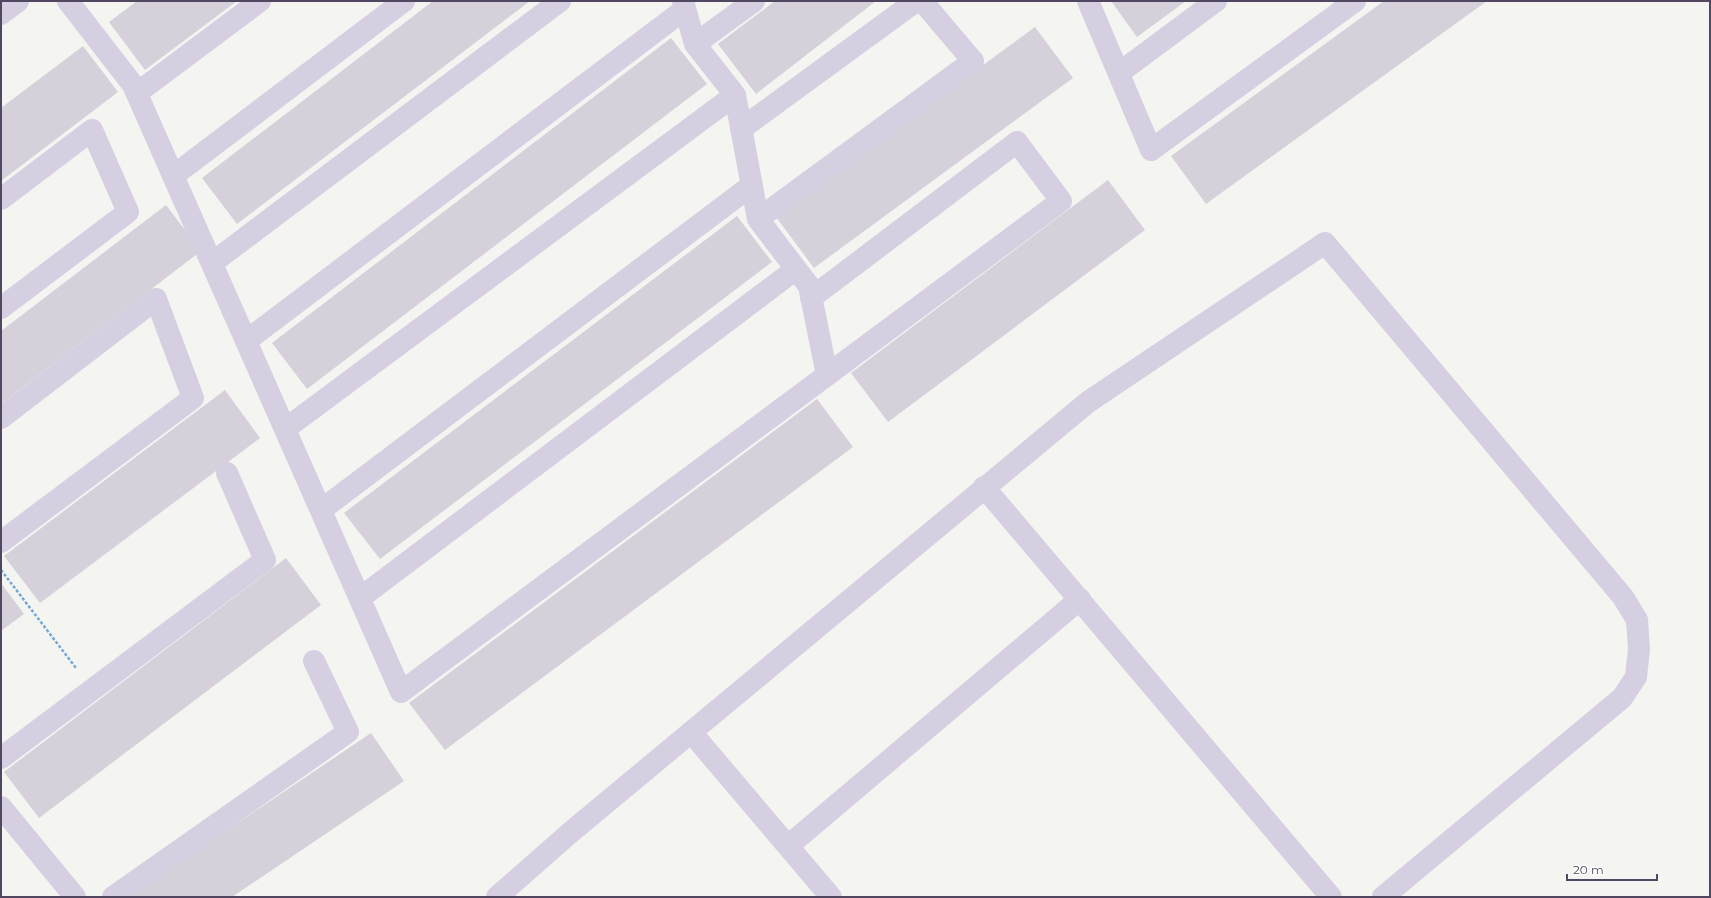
<svg xmlns="http://www.w3.org/2000/svg" width="1711" height="898" font-family="Montserrat,sans-serif">
  <style>
    .building { fill: #d6d0da }
    .lines { fill: none; stroke-linecap: round; stroke-linejoin: round }
    .path { stroke: #72a8d5; stroke-width: 2.5; stroke-dasharray: 3 2; stroke-linecap: butt }
    .minor { stroke: #d6cfe2; stroke-width: 22 }
  </style>
  <rect width="100%" height="100%" fill="#f4f4f1"/>
  <path class="building" d="M137,1H237L145,70L109,22Z
    M433,1H530L237,224L202,178Z
    M775,1H876L756,94L718,44Z
    M1111,1H1186L1137,37Z
    M1384,1H1487L1206,204L1171,156Z
    M1035,27L1073,78L814,268L776,217Z
    M671,38L707,84L307,389L272,343Z
    M83,46L118,92L1,181V108Z
    M1108,180L1145,230L888,422L851,373Z
    M166,205L201,251L1,404V331Z
    M737,216L772,262L380,559L344,513Z
    M225,390L260,438L40,603L4,556Z
    M817,399L853,447L445,750L409,703Z
    M286,558L321,605L39,818L4,772Z
    M1,583L24,614L1,631Z
    M371,733L404,781L232,897H128Z"/>
  <g class="lines">
    <path class="path" d="M1,570L76,668"/>
    <path class="minor" d="M68,1L133,85L401,692L1061,201L1017,142L811,298
      M683,1L695,44L735,95L758,219L809,286L827,375
      M1088,1L1151,150L1355,1
      M1,14L18,1
      M695,44L754,1
      M1119,73L1216,1
      M137,93L260,1
      M741,129L916,1
      M173,176L404,1
      M1,199L92,130L128,212L1,308
      M758,219L973,61L922,1
      M212,263L560,1
      M246,341L685,9
      M1,418L156,299L193,398L1,542
      M285,429L735,95
      M984,487L1331,897
      M321,510L752,185
      M360,598L796,269
      M691,732L831,897
      M1,758L265,560L227,473
      M1,807L75,897
      M788,846L1080,599
      M113,897L348,732L314,661
      M497,897L571,832L1088,402L1325,243L1623,597L1637,620L1639,649L1636,677L1622,698L1383,897"/>
  </g>
  <rect width="1711" height="898" fill="none" stroke="#524761" stroke-width="4"/>
  <path d="M1567 874v6h90v-6" fill="none" stroke="#524761" stroke-width="2"/>
  <text x="1573" y="874" font-size="12" fill="#524761" stroke="#ffffff" stroke-width="3" paint-order="stroke">20 m</text>
</svg>
